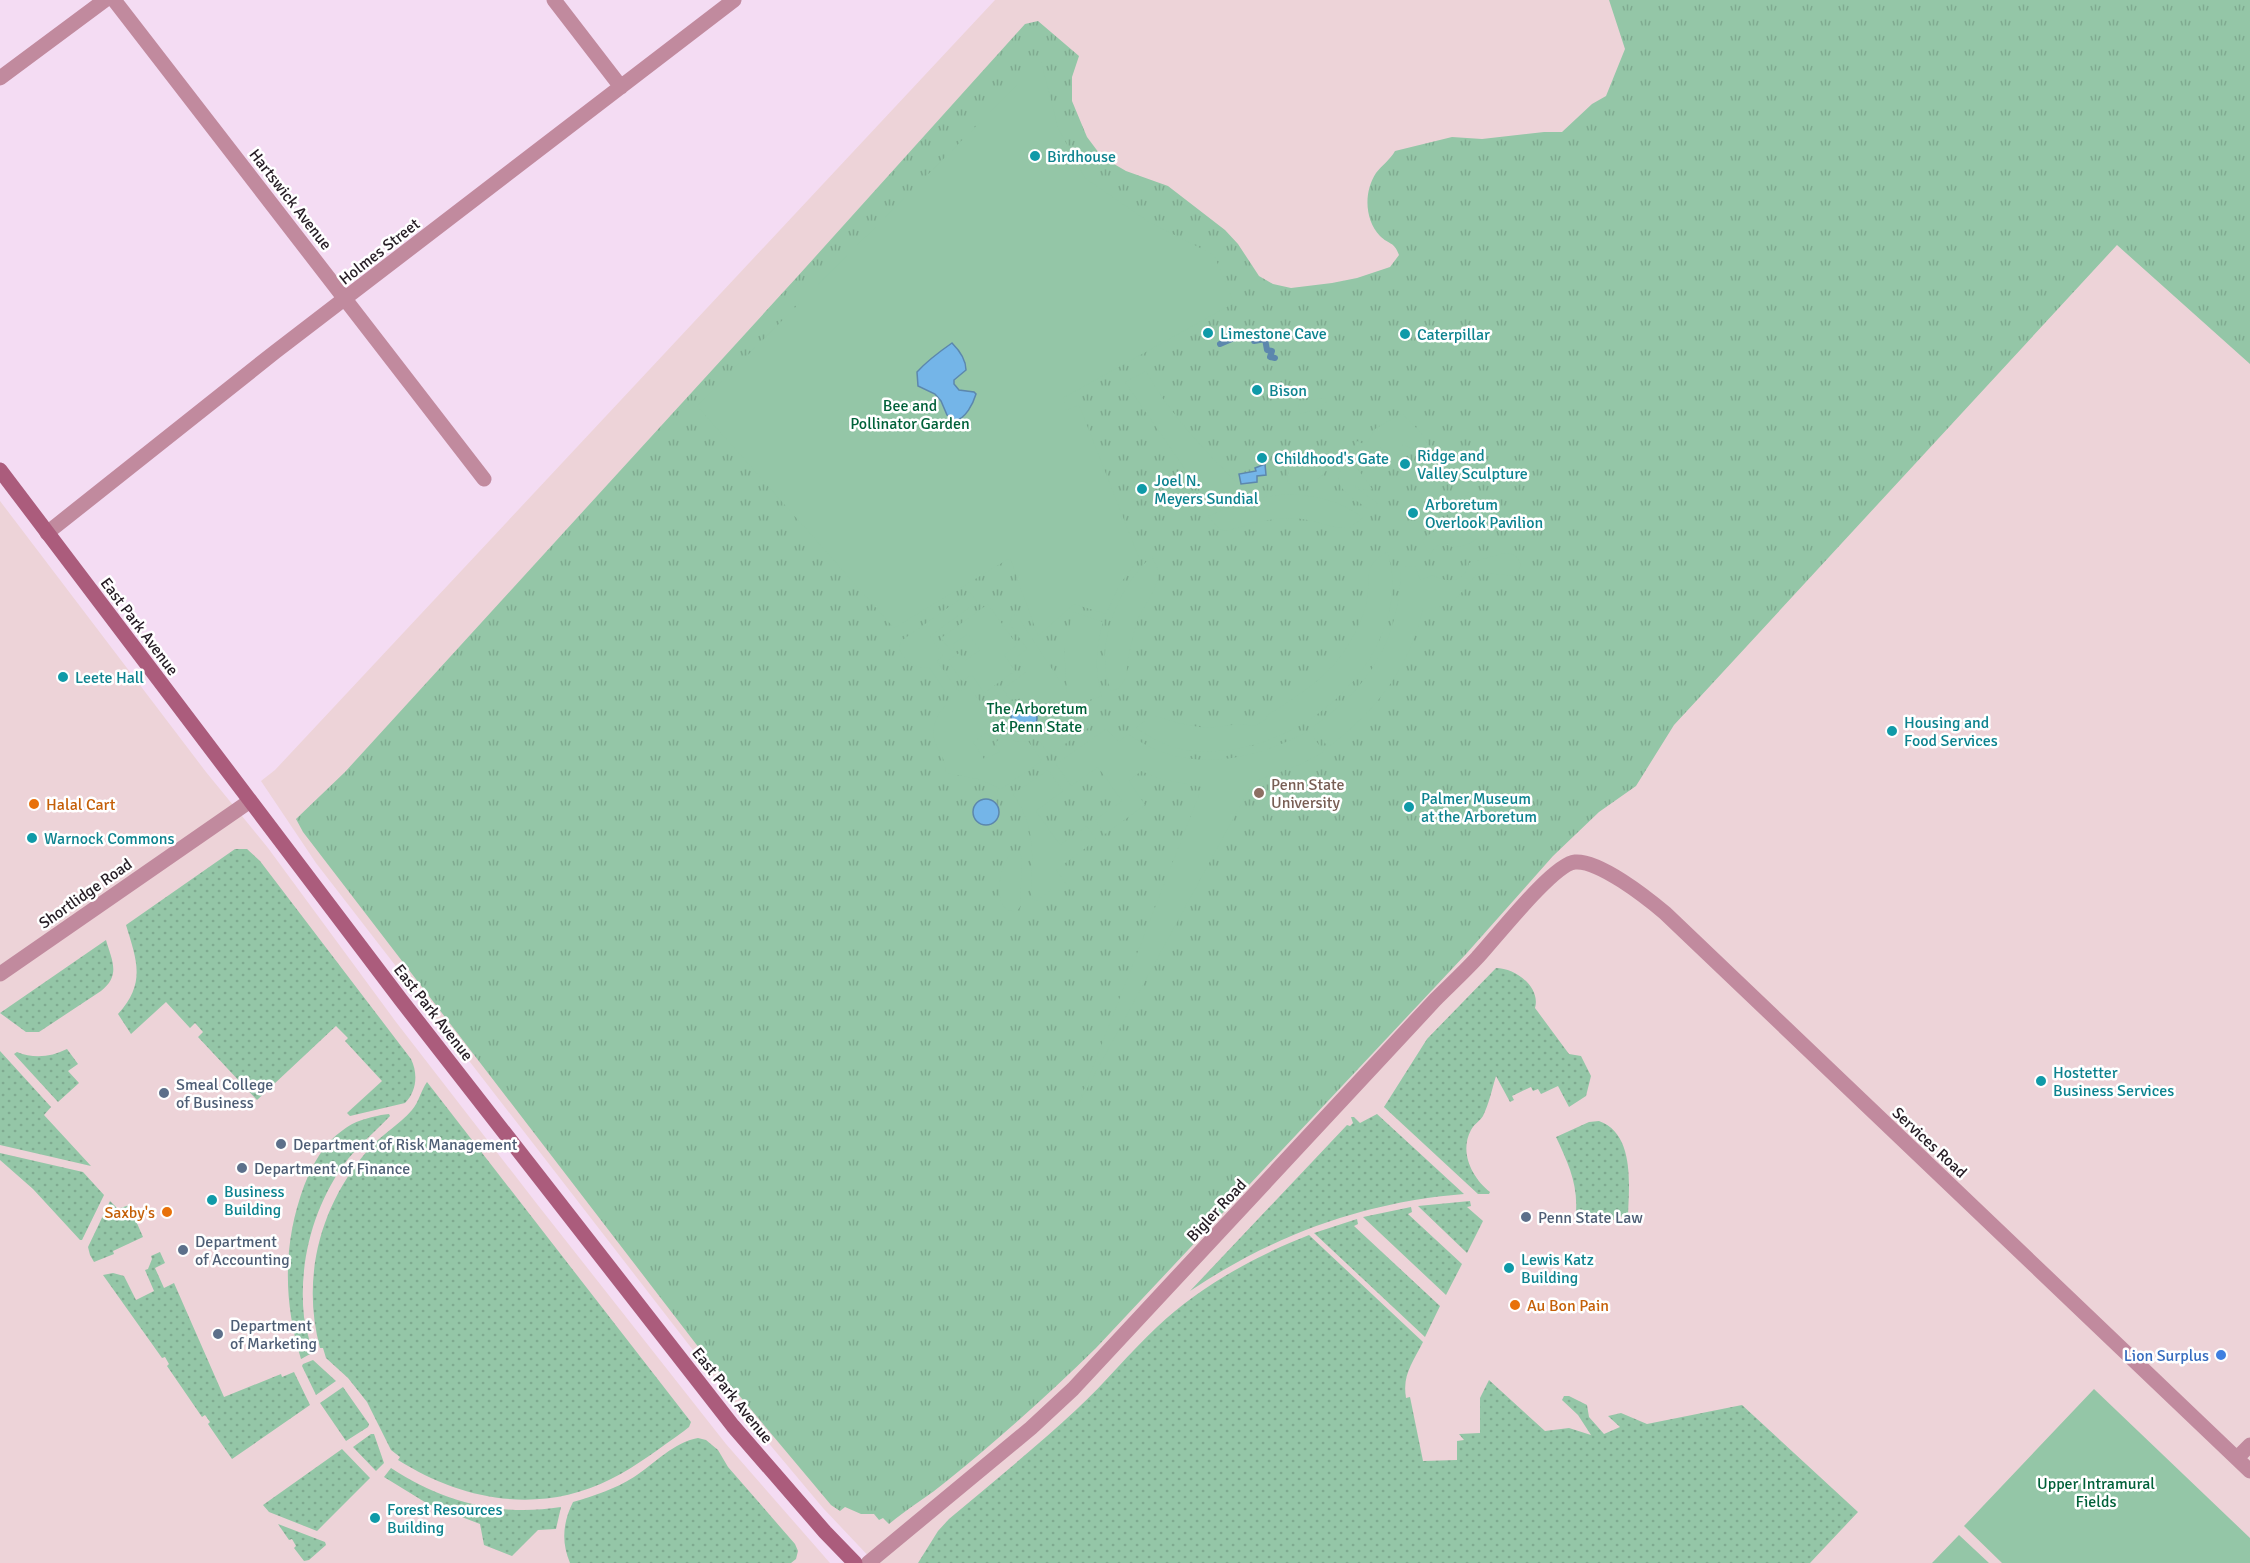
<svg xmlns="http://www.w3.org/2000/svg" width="2250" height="1563" font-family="Signika,sans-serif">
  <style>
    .education { fill: #edd3d8 }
    .grass { fill: url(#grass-dots) }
    .park { fill: url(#park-tufts) }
    .garden { fill: #94c6a7 }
    .water { fill: #74b5e8; stroke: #5c87ad; stroke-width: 1.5 }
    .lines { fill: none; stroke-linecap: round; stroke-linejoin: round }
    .stream { stroke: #5c87ad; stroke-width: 6 }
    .street { stroke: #c18a9e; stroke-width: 15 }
    .secondary { stroke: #ab5c7c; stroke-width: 15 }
    .culture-dot { fill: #0f9aa8; stroke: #fff; stroke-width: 2 }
    .education-dot { fill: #8d6e63; stroke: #fff; stroke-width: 2 }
    .food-dot { fill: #e8710a; stroke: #fff; stroke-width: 2 }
    .service-dot { fill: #5c6f8a; stroke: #fff; stroke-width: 2 }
    .shop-dot { fill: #3f7fe0; stroke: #fff; stroke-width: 2 }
    .labels { text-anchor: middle; stroke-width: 5; stroke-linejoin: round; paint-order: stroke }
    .culture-label { font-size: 16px; fill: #0d838f; stroke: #fff; text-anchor: start }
    .street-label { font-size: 16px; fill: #251c24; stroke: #fff }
    .park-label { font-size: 16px; fill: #006139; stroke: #fff }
    .education-label { font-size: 16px; fill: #785e54; stroke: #fff; text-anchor: start }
    .food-label { font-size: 16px; fill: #c56008; stroke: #fff; text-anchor: start }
    .service-label { font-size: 16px; fill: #4e5e75; stroke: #fff; text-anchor: start }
    .shop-label { font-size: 16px; fill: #366cbe; stroke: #fff; text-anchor: end }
  </style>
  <defs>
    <pattern id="grass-dots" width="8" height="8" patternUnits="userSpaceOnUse" patternTransform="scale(1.5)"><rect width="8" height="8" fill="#94c6a7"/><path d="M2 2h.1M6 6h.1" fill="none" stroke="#7faa90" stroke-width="1.8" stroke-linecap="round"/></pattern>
    <pattern id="park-tufts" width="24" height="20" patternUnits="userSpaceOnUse" patternTransform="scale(1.5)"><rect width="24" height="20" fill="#94c6a7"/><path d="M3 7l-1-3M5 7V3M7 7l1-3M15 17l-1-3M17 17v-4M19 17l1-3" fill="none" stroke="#7faa90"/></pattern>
  </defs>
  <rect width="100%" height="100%" fill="#f4dcf3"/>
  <path class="education" d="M995,0H2250V1563H875L823,1508L720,1385L316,863L261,781L275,770Z
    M0,501L206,772L268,848L396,1022L537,1204L726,1444L830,1563H0Z"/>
  <path class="grass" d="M235,849H247L260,861L411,1059C418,1073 417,1091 405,1103L350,1116L347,1113L382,1081L345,1041L348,1038L336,1026L257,1100L198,1037L203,1032L195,1023L190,1028L166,1002L131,1034L118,1014C146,983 137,961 126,925Z
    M106,940C112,961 121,975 101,991L39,1032H26L0,1013Z
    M1496,968C1515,968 1541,987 1535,1008L1569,1054L1581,1056L1591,1076L1586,1096L1569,1107L1558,1086L1541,1094L1538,1089L1533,1091L1531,1087L1512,1096L1514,1100L1510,1102L1496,1076C1492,1089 1489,1104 1483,1116C1480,1121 1474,1124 1471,1130C1459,1152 1472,1178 1490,1192L1489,1194H1478L1384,1107L1427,1039Z
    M67,1049L78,1064L68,1071L79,1083L58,1102L14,1054L17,1052C34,1059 51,1057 67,1049Z
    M0,1051L51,1107L44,1115L91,1166L0,1145Z
    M427,1082L691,1422L689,1427L684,1431C660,1448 637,1466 611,1479C540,1515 463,1501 398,1460L400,1457L391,1450L367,1402L348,1378L326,1358L323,1348H320C301,1278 320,1205 368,1150C381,1135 399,1125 412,1110C419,1102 421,1090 427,1082Z
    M1377,1114L1464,1194C1364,1202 1273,1235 1190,1291L1347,1125L1350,1126L1353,1123L1351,1117H1354L1360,1123Z
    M381,1115L389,1114L390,1116C376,1131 361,1143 348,1159C314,1203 298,1262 304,1317C306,1329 310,1341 312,1353L301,1359C283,1301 283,1243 304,1186C313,1164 323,1144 343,1130C354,1121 368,1118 381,1115Z
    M1599,1121C1635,1134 1629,1185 1628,1216L1615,1217L1614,1220L1598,1214L1585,1213L1582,1221L1575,1220C1580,1188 1569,1165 1556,1137L1589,1122Z
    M0,1153L83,1172L104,1195L82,1240H80L33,1189L0,1160Z
    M110,1201L118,1209L129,1205L143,1237L113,1251L114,1254L94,1262L90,1255L88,1247Z
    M1470,1201L1471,1206L1467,1207L1483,1221L1467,1253L1418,1206Z
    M1411,1207L1412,1212L1408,1214L1462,1264L1446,1295L1363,1217Z
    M1357,1219L1358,1224L1354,1226L1440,1306L1425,1337L1314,1233Z
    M1309,1235L1423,1342C1413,1362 1402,1375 1406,1398L1410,1397L1423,1461L1457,1460V1441L1464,1440L1459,1434L1480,1433V1398L1489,1380L1545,1431L1569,1428L1591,1435L1578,1415L1562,1400L1564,1396H1569L1587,1405L1589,1417L1604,1434L1620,1427L1608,1416L1621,1413L1647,1424L1742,1405L1858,1512L1810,1563H918L938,1531L949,1519C992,1483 1036,1447 1077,1409C1105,1383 1129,1353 1157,1327C1199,1287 1255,1256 1309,1235Z
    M160,1252L165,1263L155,1268L164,1288L174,1283L224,1397L281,1374L282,1377L294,1372L310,1405L232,1459L208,1424L210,1422L205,1415L202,1417L167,1366L169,1364L165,1357L162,1358L103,1275L113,1273L124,1276L136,1300L154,1291L145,1270L148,1269L152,1259L151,1256Z
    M313,1360L336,1381L316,1395L302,1366L303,1364Z
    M343,1387L369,1424L368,1427L346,1441L320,1403Z
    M371,1434H374L384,1463L376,1471L353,1447Z
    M698,1438L706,1440L718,1450L728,1467L795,1544L798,1551L796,1559L791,1563H570C561,1542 563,1522 573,1502C594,1496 615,1489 634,1477C654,1464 674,1442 698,1438Z
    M342,1449L370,1478L317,1531L269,1512L263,1505Z
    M391,1468C443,1502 499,1517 561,1507L556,1529L538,1530L512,1556L484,1545L480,1524L428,1504L384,1477Z
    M278,1524L325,1542L326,1545L309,1560L304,1561L294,1548L296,1546L292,1539L289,1540Z"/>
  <path class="park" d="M1609,0H2250V364L2117,245L1674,725L1636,786L1599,812L1553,856L1466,954L1096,1348C1049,1394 1000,1438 948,1480C929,1496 908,1508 889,1524L883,1518L879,1520L874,1514H861L845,1507L840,1511L831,1505L696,1344L303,832L296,819L345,772L797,277L1025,24L1038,21L1079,56L1072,77V101L1087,137L1102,157L1126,171L1168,186L1225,230L1238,244L1259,276L1273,284L1291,288L1332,283L1357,278L1390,267L1399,255C1394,241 1389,245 1380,236C1364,219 1364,191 1376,173C1382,165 1390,160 1395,151L1452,137L1482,139L1544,132H1562L1592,104L1606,96L1625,49Z"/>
  <path class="garden" d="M1041,61L1058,128L1085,178L1149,222L1214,255L1234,303L1063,398L1066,410L1079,405L1139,558L1120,584L1106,614L1074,604L1038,636L1010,558L894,628L697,406Z
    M1146,371C1168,413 1211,457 1245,491L1209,504L1125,382Z
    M1326,398L1327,402L1317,409L1300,414L1298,401Z
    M1402,413L1421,433L1434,455L1405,446L1407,442L1405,440L1393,465L1380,447L1364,459L1369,467L1365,470L1353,450L1357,441L1366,445L1375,429Z
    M1291,451L1334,457C1321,482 1316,484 1287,483Z
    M1349,461L1355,465L1372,489L1368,491L1353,485L1378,504L1372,510H1369C1353,497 1322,484 1349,461Z
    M1468,492C1481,494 1489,502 1495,513C1491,531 1472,547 1453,547C1448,546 1443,543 1439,545C1435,546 1432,552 1430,556L1422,540L1434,531L1450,525L1451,519L1445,511L1456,513Z
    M1286,494C1314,495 1340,500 1363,518L1349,528C1333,529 1318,521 1302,519C1275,515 1251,525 1226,531L1219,529L1208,516L1251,499Z
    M1387,552C1395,573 1394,597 1387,619C1364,701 1270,762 1185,750C1167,747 1151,738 1136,728L1148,718L1156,716L1178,723L1205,728L1241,724L1254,726L1265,720L1268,715C1299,695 1331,676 1350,642C1357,630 1363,617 1366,604C1372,580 1361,566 1387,552Z
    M1505,553C1514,553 1518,557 1521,565L1515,576L1486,573L1476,575L1455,600L1435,608H1423C1410,667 1376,712 1328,747L1313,727C1370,686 1398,642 1401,571L1405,567L1416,566L1420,580L1433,575C1448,585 1466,581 1469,563Z
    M1152,556L1158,570V578L1154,590L1137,620L1128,658L1126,678L1119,688L1111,691C1093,646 1118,587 1152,556Z
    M970,592L977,602L930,636L943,656L937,661L959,692L969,687L981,703L994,695L1002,707L998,718L1001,731L991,738L986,733L973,742L984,759L1000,752L995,743L1004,735L1017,742L1028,741L1042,761L1001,789L978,779L946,773C945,756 940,755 935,742C930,725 939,710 951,700L929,667C914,669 904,661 899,648L901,641Z
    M988,604L1017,645L1004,655L1015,671L984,693L972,675L962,681L948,661L959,653L965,661L980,650L968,634L953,644L955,648L951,651L941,638Z
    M1073,612L1103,622C1096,646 1094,672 1102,696L1080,703L1091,726L1049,755L1036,736C1044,728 1045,718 1040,707L1025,698L1010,700L1003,689L1026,672L1017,657L1027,649L1009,623L1012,621L1010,618L1016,614L1067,692L1064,648Z
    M1106,729L1119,742L1128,734C1185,775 1250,762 1309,731L1324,752L1299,765L1253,782L1078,1105L1202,787L1161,779L1141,771L1129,781L1145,805L1105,834L1095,820L1122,801L1098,767L1071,786L1056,764Z
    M1048,770L1063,791L1036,811L1060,845L1087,826L1096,840L1056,870L1070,889H1052L1036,901L1033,899L1031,893C1032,853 1037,830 1013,794Z
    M1012,853H1020L1022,860L1020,907L1017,911C990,915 999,863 1012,853Z
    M2094,1389L2250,1538V1563H2002L1964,1526Z
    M1959,1535L1989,1563H1932Z"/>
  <path class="water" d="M952,343C959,350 966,360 966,370L954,380V384L959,390L974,392L976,394C973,404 966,418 955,421L947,415L941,401L935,394L918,386L917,372C927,361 939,352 952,343Z
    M1265,464L1266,475L1257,476V482L1241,484L1239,474L1256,471L1255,468Z
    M1011 718a13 13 0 1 1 26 0a13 13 0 1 1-26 0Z
    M973 812a13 13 0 1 1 26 0a13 13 0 1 1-26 0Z"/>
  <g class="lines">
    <path class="stream" d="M1220,344L1241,335L1252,333L1254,341L1265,339L1267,350L1272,351L1270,357L1275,358"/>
    <path class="street" d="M114,0L484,479
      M554,0L621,87
      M0,78L105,0
      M47,533L275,352L734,0
      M0,974L250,801
      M2237,1458L2250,1445
      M868,1563L1031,1428L1073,1389L1435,1000C1449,986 1464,972 1477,958C1495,939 1553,864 1575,862C1599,860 1646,897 1665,913L2250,1471"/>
    <path class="secondary" d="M0,470L401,1000L733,1426L825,1532L855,1563"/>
  </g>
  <g class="culture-dot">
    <circle cx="1035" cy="156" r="6"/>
    <circle cx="1208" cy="333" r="6"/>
    <circle cx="1405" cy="334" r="6"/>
    <circle cx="1257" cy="390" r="6"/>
    <circle cx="1262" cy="458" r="6"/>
    <circle cx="1405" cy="464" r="6"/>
    <circle cx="1142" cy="489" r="6"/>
    <circle cx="1413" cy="513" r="6"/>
    <circle cx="63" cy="677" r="6"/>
    <circle cx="1892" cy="731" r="6"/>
    <circle cx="1409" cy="807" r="6"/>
    <circle cx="32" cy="838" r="6"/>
    <circle cx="2041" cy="1081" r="6"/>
    <circle cx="212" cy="1200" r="6"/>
    <circle cx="1509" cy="1268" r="6"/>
    <circle cx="375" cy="1518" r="6"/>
  </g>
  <circle class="education-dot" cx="1259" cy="793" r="6"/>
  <g class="food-dot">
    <circle cx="34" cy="804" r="6"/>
    <circle cx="167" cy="1212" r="6"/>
    <circle cx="1515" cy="1305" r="6"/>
  </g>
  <g class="service-dot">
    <circle cx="164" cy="1093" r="6"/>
    <circle cx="281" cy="1144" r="6"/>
    <circle cx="242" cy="1168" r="6"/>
    <circle cx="1526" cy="1217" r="6"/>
    <circle cx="183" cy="1250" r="6"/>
    <circle cx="218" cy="1334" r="6"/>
  </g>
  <circle class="shop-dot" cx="2221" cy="1355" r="6"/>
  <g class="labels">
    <g class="culture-label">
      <text x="1047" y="162">Birdhouse</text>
      <text x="1220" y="339">Limestone Cave</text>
      <text x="1417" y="340">Caterpillar</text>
      <text x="1269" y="396">Bison</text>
      <text x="1417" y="461">Ridge and<tspan x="1417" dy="18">Valley Sculpture</tspan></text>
      <text x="1274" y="464">Childhood's Gate</text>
      <text x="1154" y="486">Joel N.<tspan x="1154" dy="18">Meyers Sundial</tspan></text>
      <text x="1425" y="510">Arboretum<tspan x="1425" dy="18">Overlook Pavilion</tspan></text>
      <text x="75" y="683">Leete Hall</text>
      <text x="1904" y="728">Housing and<tspan x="1904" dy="18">Food Services</tspan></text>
      <text x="1421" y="804">Palmer Museum<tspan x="1421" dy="18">at the Arboretum</tspan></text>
      <text x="44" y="844">Warnock Commons</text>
      <text x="2053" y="1078">Hostetter<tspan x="2053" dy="18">Business Services</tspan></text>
      <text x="224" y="1197">Business<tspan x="224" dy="18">Building</tspan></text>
      <text x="1521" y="1265">Lewis Katz<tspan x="1521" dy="18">Building</tspan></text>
      <text x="387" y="1515">Forest Resources<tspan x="387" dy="18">Building</tspan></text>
    </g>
    <g class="street-label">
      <text transform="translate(291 199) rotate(52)" y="6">Hartswick Avenue</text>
      <text transform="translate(379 251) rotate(-38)" y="6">Holmes Street</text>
      <text transform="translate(140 626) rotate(53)" y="6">East Park Avenue</text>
      <text transform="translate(85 893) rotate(-35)" y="6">Shortlidge Road</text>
      <text transform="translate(434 1012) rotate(52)" y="6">East Park Avenue</text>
      <text transform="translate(1930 1142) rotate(43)" y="6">Services Road</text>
      <text transform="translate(1216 1210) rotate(-47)" y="6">Bigler Road</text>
      <text transform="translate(733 1395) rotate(51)" y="6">East Park Avenue</text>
    </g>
    <g class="park-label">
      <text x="910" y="411">Bee and<tspan x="910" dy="18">Pollinator Garden</tspan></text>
      <text x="1037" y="714">The Arboretum<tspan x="1037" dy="18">at Penn State</tspan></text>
      <text x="2096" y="1489">Upper Intramural<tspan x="2096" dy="18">Fields</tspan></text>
    </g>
    <g class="education-label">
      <text x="1271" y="790">Penn State<tspan x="1271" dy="18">University</tspan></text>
    </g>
    <g class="food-label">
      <text x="46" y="810">Halal Cart</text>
      <text x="155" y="1218" text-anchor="end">Saxby's</text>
      <text x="1527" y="1311">Au Bon Pain</text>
    </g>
    <g class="service-label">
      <text x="176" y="1090">Smeal College<tspan x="176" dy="18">of Business</tspan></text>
      <text x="293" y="1150">Department of Risk Management</text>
      <text x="254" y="1174">Department of Finance</text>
      <text x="1538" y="1223">Penn State Law</text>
      <text x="195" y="1247">Department<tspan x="195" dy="18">of Accounting</tspan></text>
      <text x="230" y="1331">Department<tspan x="230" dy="18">of Marketing</tspan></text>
    </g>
    <g class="shop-label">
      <text x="2209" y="1361">Lion Surplus</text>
    </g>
  </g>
</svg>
